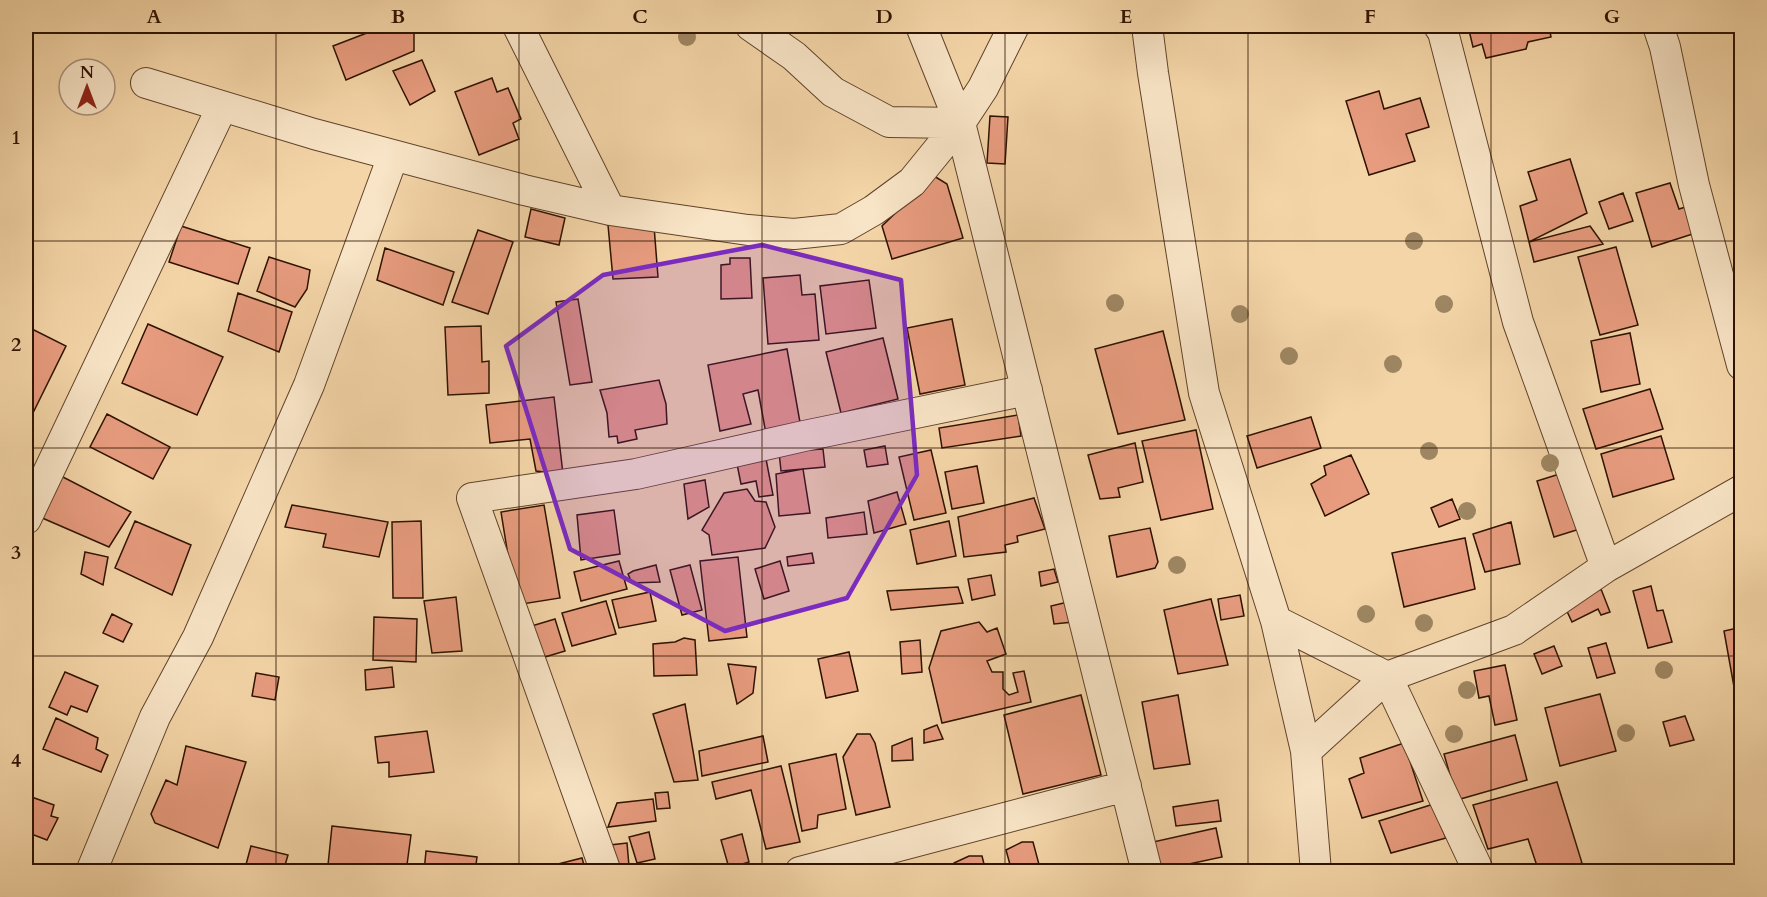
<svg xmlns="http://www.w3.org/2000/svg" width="1767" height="897" font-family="Cardo,serif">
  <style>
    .building { fill: #e89c7f; stroke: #2e1200; stroke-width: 1.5 }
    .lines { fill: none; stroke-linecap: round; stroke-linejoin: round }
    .street-casing { stroke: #60432a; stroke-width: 32 }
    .street { stroke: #f8e4c6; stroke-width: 30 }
    .tree { fill: #9e8662 }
    .marked { fill: #7b2cbf; fill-opacity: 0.2; stroke: #7b2cbf; stroke-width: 4.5; stroke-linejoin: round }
    .grid { fill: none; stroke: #2e1200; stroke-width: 1.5; stroke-opacity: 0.55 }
    .neatline { fill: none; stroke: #2e1200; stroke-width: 2 }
    .grid-label { font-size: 20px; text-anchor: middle; font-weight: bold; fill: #2e1200 }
  </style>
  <rect width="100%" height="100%" fill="#f4d5a7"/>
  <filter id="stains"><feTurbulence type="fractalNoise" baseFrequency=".00333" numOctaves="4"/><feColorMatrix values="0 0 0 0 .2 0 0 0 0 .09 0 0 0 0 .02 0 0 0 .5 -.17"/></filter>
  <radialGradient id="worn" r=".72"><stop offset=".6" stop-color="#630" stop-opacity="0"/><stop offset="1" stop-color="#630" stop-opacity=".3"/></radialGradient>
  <path class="building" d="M385,26H409L414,33V51L346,80L333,46Z
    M1468,26H1549L1551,37L1528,42L1526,49L1486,58L1482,44L1473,47Z
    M422,60L435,91L410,105L393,71Z
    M492,78L497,92L508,88L521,119L513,123L519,139L479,155L455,92Z
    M1379,91L1384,109L1420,98L1429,127L1406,134L1415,161L1369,175L1346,101Z
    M990,116L1008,117L1005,164L987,163Z
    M1570,159L1587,213L1529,242L1520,206L1537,200L1528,172Z
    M934,176L947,184L963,238L892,259L882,226Z
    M1670,183L1679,209L1692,205L1702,231L1652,247L1636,193Z
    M1623,193L1633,221L1609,229L1599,202Z
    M531,209L565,218L559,245L525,237Z
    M608,225L654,226L658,277L613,279Z
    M181,226L250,248L238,284L169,262Z
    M1590,226L1603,244L1534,262L1529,242Z
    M478,230L513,242L488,314L452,302Z
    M1616,247L1638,325L1600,335L1578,257Z
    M385,248L454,272L443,305L377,280Z
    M269,257L310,270L307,289L295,307L257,291Z
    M730,258H750L752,298L721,299V265L730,264Z
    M800,275L802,295L815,294L819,340L768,344L763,278Z
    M869,280L876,328L826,334L820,286Z
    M238,293L292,312L279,352L228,331Z
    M578,299L592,382L570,385L556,302Z
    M952,319L965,385L920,394L907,328Z
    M148,324L223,357L197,415L122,383Z
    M26,326L66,346L28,423L26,422Z
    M481,326L482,362L489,361V393L448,395L445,327Z
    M1163,331L1185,420L1118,434L1095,349Z
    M1630,333L1640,384L1601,392L1591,341Z
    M883,338L898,399L841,413L826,352Z
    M787,349L801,428L766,434L758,390L743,394L751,424L720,431L708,365Z
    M659,380L666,404L667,424L635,430L637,439L618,443L617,436L609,437L607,413L600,390Z
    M1650,389L1663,429L1596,449L1583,409Z
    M554,397L563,474L536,471L530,439L490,443L486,405Z
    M107,414L170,447L153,479L90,447Z
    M1018,415L1021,436L942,448L939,428Z
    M1311,417L1321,448L1257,468L1247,436Z
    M1196,430L1213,509L1161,520L1142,441Z
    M1661,436L1674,479L1613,497L1601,454Z
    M1135,443L1143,482L1118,488L1120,497L1100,499L1088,455Z
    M885,446L888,464L867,467L864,450Z
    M823,449L825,467L781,471L779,452Z
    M931,450L946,513L914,520L899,457Z
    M1351,455L1369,494L1325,516L1311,484L1326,475L1324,466Z
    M766,459L773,495L759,497L756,481L741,484L737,464Z
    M977,466L984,503L952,509L945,472Z
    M803,469L810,513L779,516L776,474Z
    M1566,472L1583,528L1554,537L1537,481Z
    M59,475L131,512L109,547L40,517Z
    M705,480L709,507L688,519L684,484Z
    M747,489L755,501L766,502L775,527L765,548L712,555L709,535L702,530L724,493Z
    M897,492L906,524L874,533L868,501Z
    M1034,498L1045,529L1017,536L1018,542L1005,545L1006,552L964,557L958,517Z
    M1452,499L1460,519L1439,527L1431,508Z
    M292,505L388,522L379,557L323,547L326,534L285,527Z
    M544,505L560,598L516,605L501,512Z
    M614,510L620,554L581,560L577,515Z
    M864,512L867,534L828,538L826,518Z
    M135,521L191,545L172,595L115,568Z
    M421,521L423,598H393L392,522Z
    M949,521L956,556L917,564L910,530Z
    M1511,522L1520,564L1485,572L1473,534Z
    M1150,528L1158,562L1155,568L1117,577L1109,536Z
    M1465,538L1475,589L1404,607L1392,553Z
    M85,552L108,557L103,585L81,574Z
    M812,553L814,563L788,566L787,557Z
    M738,557L747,637L709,641L700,561Z
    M619,561L627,589L581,601L574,572Z
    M780,561L789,591L764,599L755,569Z
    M656,565L660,582L632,583L628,574L633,571Z
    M690,565L702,610L682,615L670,570Z
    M1054,569L1058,582L1041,586L1039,572Z
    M991,575L995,595L972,600L968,579Z
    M1651,586L1657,611L1663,610L1672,642L1648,648L1633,591Z
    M958,587L963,603L891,610L887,591Z
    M1601,589L1610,612L1601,615L1598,609L1572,622L1564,605Z
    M650,592L656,621L619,628L612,600Z
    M1240,595L1244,616L1221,620L1218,599Z
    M456,597L462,651L432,653L424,601Z
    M1211,599L1228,665L1178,674L1164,610Z
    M606,601L616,634L572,646L562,613Z
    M1068,602L1073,622L1054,624L1051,606Z
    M112,614L132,624L123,642L103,633Z
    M374,617L417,619L416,662L373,660Z
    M555,619L565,651L535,660L525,628Z
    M979,622L987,632L997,628L1006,654L987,661L992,672H1003V689L1009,695L1018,692L1013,673L1024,671L1031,702L942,723L929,668L941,631Z
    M1742,627V686L1734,687L1724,631Z
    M684,638L695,640L697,675L654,676L653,644L675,642Z
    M920,640L922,672L902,674L900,642Z
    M1606,643L1615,673L1597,678L1588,648Z
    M1554,646L1562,666L1542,674L1534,654Z
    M849,652L858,691L826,698L818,659Z
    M728,664L756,667L753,693L737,704Z
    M1505,665L1517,720L1495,725L1489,696L1479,698L1474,671Z
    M392,667L394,687L366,690L365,670Z
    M65,672L98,686L87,712L71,706L67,715L49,707Z
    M256,673L279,677L275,700L252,696Z
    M1600,694L1616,751L1560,766L1545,708Z
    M1081,695L1101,775L1023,794L1004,715Z
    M1178,695L1190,764L1154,769L1142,702Z
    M685,704L698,780L674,782L653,714Z
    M1685,716L1694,740L1670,746L1663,722Z
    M56,718L98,738L96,749L108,755L101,772L43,749Z
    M937,725L943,739L924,743V730Z
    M427,731L434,772L389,777V762L378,763L375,737Z
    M857,734H870L875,743L890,807L856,815L843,757Z
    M1515,735L1527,780L1457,800L1444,754Z
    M763,736L768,762L702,776L699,751Z
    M912,738L913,760L892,761V746Z
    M1404,743L1423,801L1362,818L1349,779L1364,773L1360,758Z
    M186,746L246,762L218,848L155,823L151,814L166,780L177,785Z
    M836,754L846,809L818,815L817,828L802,831L789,764Z
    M781,766L800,842L766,849L751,790L716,799L712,782Z
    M1557,782L1582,863L1556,872H1539L1528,839L1488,849L1473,805Z
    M668,792L670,808L657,809L655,793Z
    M26,795L54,805L51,816L58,818L47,840L26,832Z
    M653,799L656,821L608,827L617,803Z
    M1218,800L1221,821L1176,826L1173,807Z
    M1437,803L1440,824L1446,838L1391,853L1379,821Z
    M332,826L411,835L406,872H383L328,865Z
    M1216,828L1222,857L1156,871L1153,842Z
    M649,832L655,859L637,863L629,837Z
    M742,834L749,862L729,868L721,840Z
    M1022,842H1033L1041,872H1012L1006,850Z
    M627,843L629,866L613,868L610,845Z
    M251,846L288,855L283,872H244Z
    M426,851L477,857L475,872H424Z
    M969,856H982L986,872H956L954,863Z
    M582,858L586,872H556L554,865Z
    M26,862L47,869L46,872H26Z
    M658,865L660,872H636Z
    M140,866L154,872H138Z"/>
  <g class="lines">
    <g class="street-casing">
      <path id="street" d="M518,26L610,210
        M751,26L794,56L833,92L889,122L960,123
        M921,26L960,123L1147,872
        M1147,26L1153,73L1204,393L1276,621L1306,751L1316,872
        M1439,26L1443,32L1518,322L1606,567
        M1658,26L1665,47L1694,185L1742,365
        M146,83L314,134L524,190L610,210L748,230L794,234L841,229L874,210L912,182L960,123L983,88L1014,26
        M26,519L222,107
        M1276,621L1387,677L1479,872
        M1306,751L1387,677L1514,630L1606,567L1742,490
        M91,872L155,717L198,637L309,385L393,156
        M606,872L472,498L636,474L804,436L1027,390
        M800,872L1126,786"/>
    </g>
    <use href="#street" class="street"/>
  </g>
  <g class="tree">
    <circle cx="687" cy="37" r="9"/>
    <circle cx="1414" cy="241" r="9"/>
    <circle cx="1115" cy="303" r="9"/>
    <circle cx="1444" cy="304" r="9"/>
    <circle cx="1240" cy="314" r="9"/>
    <circle cx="1289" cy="356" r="9"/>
    <circle cx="1393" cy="364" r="9"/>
    <circle cx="1429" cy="451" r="9"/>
    <circle cx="1550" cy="463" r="9"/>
    <circle cx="1467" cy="511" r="9"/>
    <circle cx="1177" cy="565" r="9"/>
    <circle cx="1366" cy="614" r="9"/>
    <circle cx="1424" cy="623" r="9"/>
    <circle cx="1664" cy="670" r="9"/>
    <circle cx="1467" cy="690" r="9"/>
    <circle cx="1626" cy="733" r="9"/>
    <circle cx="1454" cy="734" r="9"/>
  </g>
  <path class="marked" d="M762,245L901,280L917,475L847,598L725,631L570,549L506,346L603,275Z"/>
  <path class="grid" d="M276,26V872M519,26V872M762,26V872M1005,26V872M1248,26V872M1491,26V872M26,241H1742M26,448H1742M26,656H1742"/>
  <rect width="1767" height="897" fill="none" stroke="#f4d5a7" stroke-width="66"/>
  <g transform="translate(87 87)"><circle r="28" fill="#f8e4c6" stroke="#a79077" stroke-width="1.5"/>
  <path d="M0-4.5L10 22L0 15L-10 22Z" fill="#8f2418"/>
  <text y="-9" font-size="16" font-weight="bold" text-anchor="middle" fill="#2e1200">N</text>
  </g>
  <rect x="33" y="33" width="1701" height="831" class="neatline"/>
  <g class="grid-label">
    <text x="154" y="23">A</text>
    <text x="398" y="23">B</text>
    <text x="640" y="23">C</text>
    <text x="884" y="23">D</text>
    <text x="1126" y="23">E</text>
    <text x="1370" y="23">F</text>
    <text x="1612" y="23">G</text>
    <text x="16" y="144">1</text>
    <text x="16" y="351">2</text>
    <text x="16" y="559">3</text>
    <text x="16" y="767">4</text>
  </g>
  <rect width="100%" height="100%" filter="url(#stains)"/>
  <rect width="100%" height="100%" fill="url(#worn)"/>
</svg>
